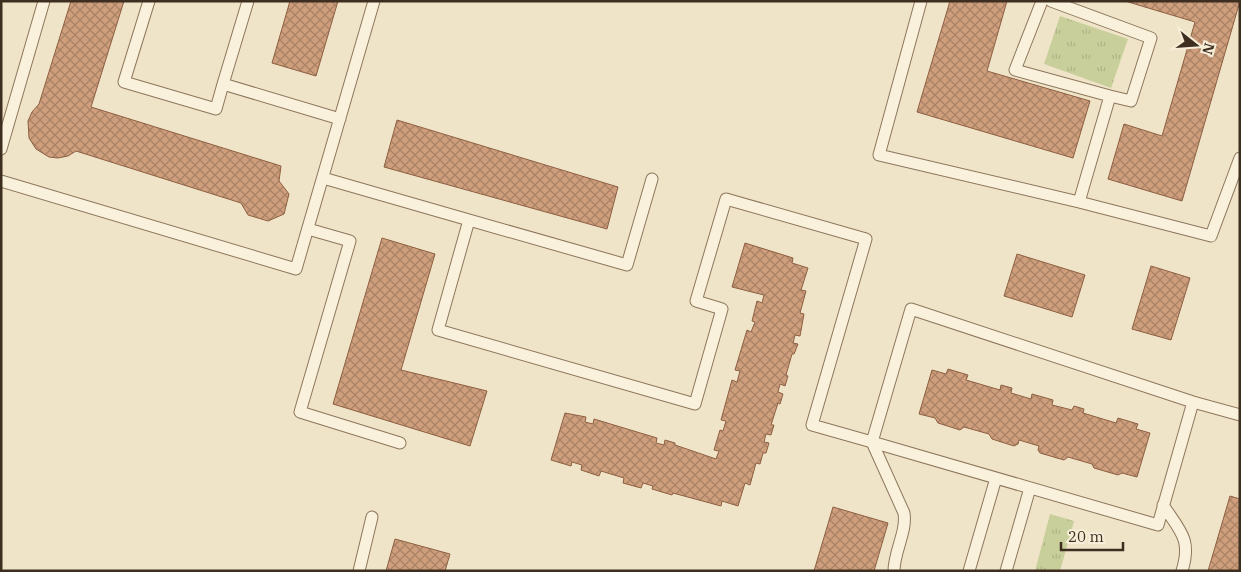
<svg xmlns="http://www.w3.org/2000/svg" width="1241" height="572" font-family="'IBM Plex Serif',serif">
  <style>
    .park { fill: url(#park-tufts) }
    .building { fill: url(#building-cross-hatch); stroke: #8d5f41 }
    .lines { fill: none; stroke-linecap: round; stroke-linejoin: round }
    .lane-casing { stroke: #8d765c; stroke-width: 13 }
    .lane { stroke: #faf1dc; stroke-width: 11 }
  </style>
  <defs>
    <pattern id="park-tufts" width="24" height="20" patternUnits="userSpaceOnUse" patternTransform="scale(1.25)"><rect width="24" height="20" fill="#c9cf9b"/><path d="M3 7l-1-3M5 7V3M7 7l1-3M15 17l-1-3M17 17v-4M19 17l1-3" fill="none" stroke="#aeb285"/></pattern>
    <pattern id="building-cross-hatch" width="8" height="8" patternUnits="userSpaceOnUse" patternTransform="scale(1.25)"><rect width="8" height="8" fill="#cf9f7d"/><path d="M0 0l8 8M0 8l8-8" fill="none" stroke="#a98266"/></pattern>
  </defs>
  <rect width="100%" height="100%" fill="#f0e4c8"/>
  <path class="park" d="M1060,16L1128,39L1111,88L1044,64Z
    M1050,514L1074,521L1060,571H1035Z"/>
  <path class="building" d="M71,1H124L91,107L281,166L279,181L289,194L284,214L268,221L248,215L241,203L76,151L68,156L58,158L49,157L36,149L29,138L28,121L32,112L39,104Z
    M290,1H338L316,76L272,63Z
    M950,1H1007L987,71L1090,101L1073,158L917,112Z
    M1125,1H1240L1182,201L1108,179L1124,124L1162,136L1195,22Z
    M397,120L618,187L607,229L384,167Z
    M382,238L435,254L401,370L487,391L470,446L333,404Z
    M745,243L793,258L792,263L808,268L801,290L806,291L800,313L804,314L800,336L795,335L793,343L798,344L794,354H792L786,375L788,376L785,386L780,384L778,392L783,394L780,404L778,403L771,425H774L771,435L766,434L764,442L769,443L766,453H763L760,464L756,463L750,485L745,483L738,506L722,501L721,506L673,493L672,495L652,489L653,486L643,483L641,488L623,483L624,478L601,471L599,476L581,470L582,465L572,462L571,466L551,460L565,413L586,417L585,422L593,424L594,419L657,438L656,443L664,445L665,440L675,443V445L716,459L719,451L714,450L720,430L723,431L726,421L721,420L732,380L737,382L740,371L735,370L747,330L751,332L755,322L752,321L757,301L762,303L764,295L732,287Z
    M1017,254L1085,275L1072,317L1004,296Z
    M1151,266L1190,278L1171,340L1132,329Z
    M948,369L968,375L966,380L1000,390L1001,385L1012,388L1011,393L1031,399L1032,394L1053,400L1052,405L1072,410L1074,406L1084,409L1083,413L1116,423L1118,418L1138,424L1136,429L1150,433L1137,477L1122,473L1118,475L1094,468L1092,464L1068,457L1064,460L1040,453L1038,450L1039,446L1019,440L1018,444L1014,446L992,439L989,434L964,427L960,430L938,423L935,418L919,414L932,370L946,374Z
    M1230,496L1240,499V571H1208Z
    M833,507L888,523L874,571H814Z
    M395,539L450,554L445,571H386Z"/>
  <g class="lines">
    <g class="lane-casing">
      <path id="lane" d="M149,1L124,82L216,109L223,84
        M248,1L223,84L340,119
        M921,1L879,155L1079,202
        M1042,1L1015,70L1110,96L1079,202L1211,236L1240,158
        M1051,1L1151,38L1131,101L1110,96
        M1,149L44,1
        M323,178L469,220L438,330L695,404L722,309L696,301L726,199L866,239L812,425L872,442L904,513C907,532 894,551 894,571
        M1,181L296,269L374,1
        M469,220L627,265L652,179
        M308,229L350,241L300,412L400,443
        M1193,402L1158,525L872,442L911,309L1193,402L1240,415
        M1163,505C1180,531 1192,539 1182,571
        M359,571L372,517
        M969,571L996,478
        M1006,571L1030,488"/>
    </g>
    <use href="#lane" class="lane"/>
  </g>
  <rect width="1241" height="572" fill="none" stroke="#3d2e20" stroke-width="5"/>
  <g transform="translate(1196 45) rotate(107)" stroke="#f7eed8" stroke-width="4" paint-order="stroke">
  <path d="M0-4L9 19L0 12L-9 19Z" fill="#3d2e20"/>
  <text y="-8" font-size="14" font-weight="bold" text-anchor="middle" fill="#3d2e20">N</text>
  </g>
  <path d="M1061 542v8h62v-8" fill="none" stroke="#3d2e20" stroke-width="2.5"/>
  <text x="1068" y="542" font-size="15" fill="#3d2e20" stroke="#f7eed8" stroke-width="4" paint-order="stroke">20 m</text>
</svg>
